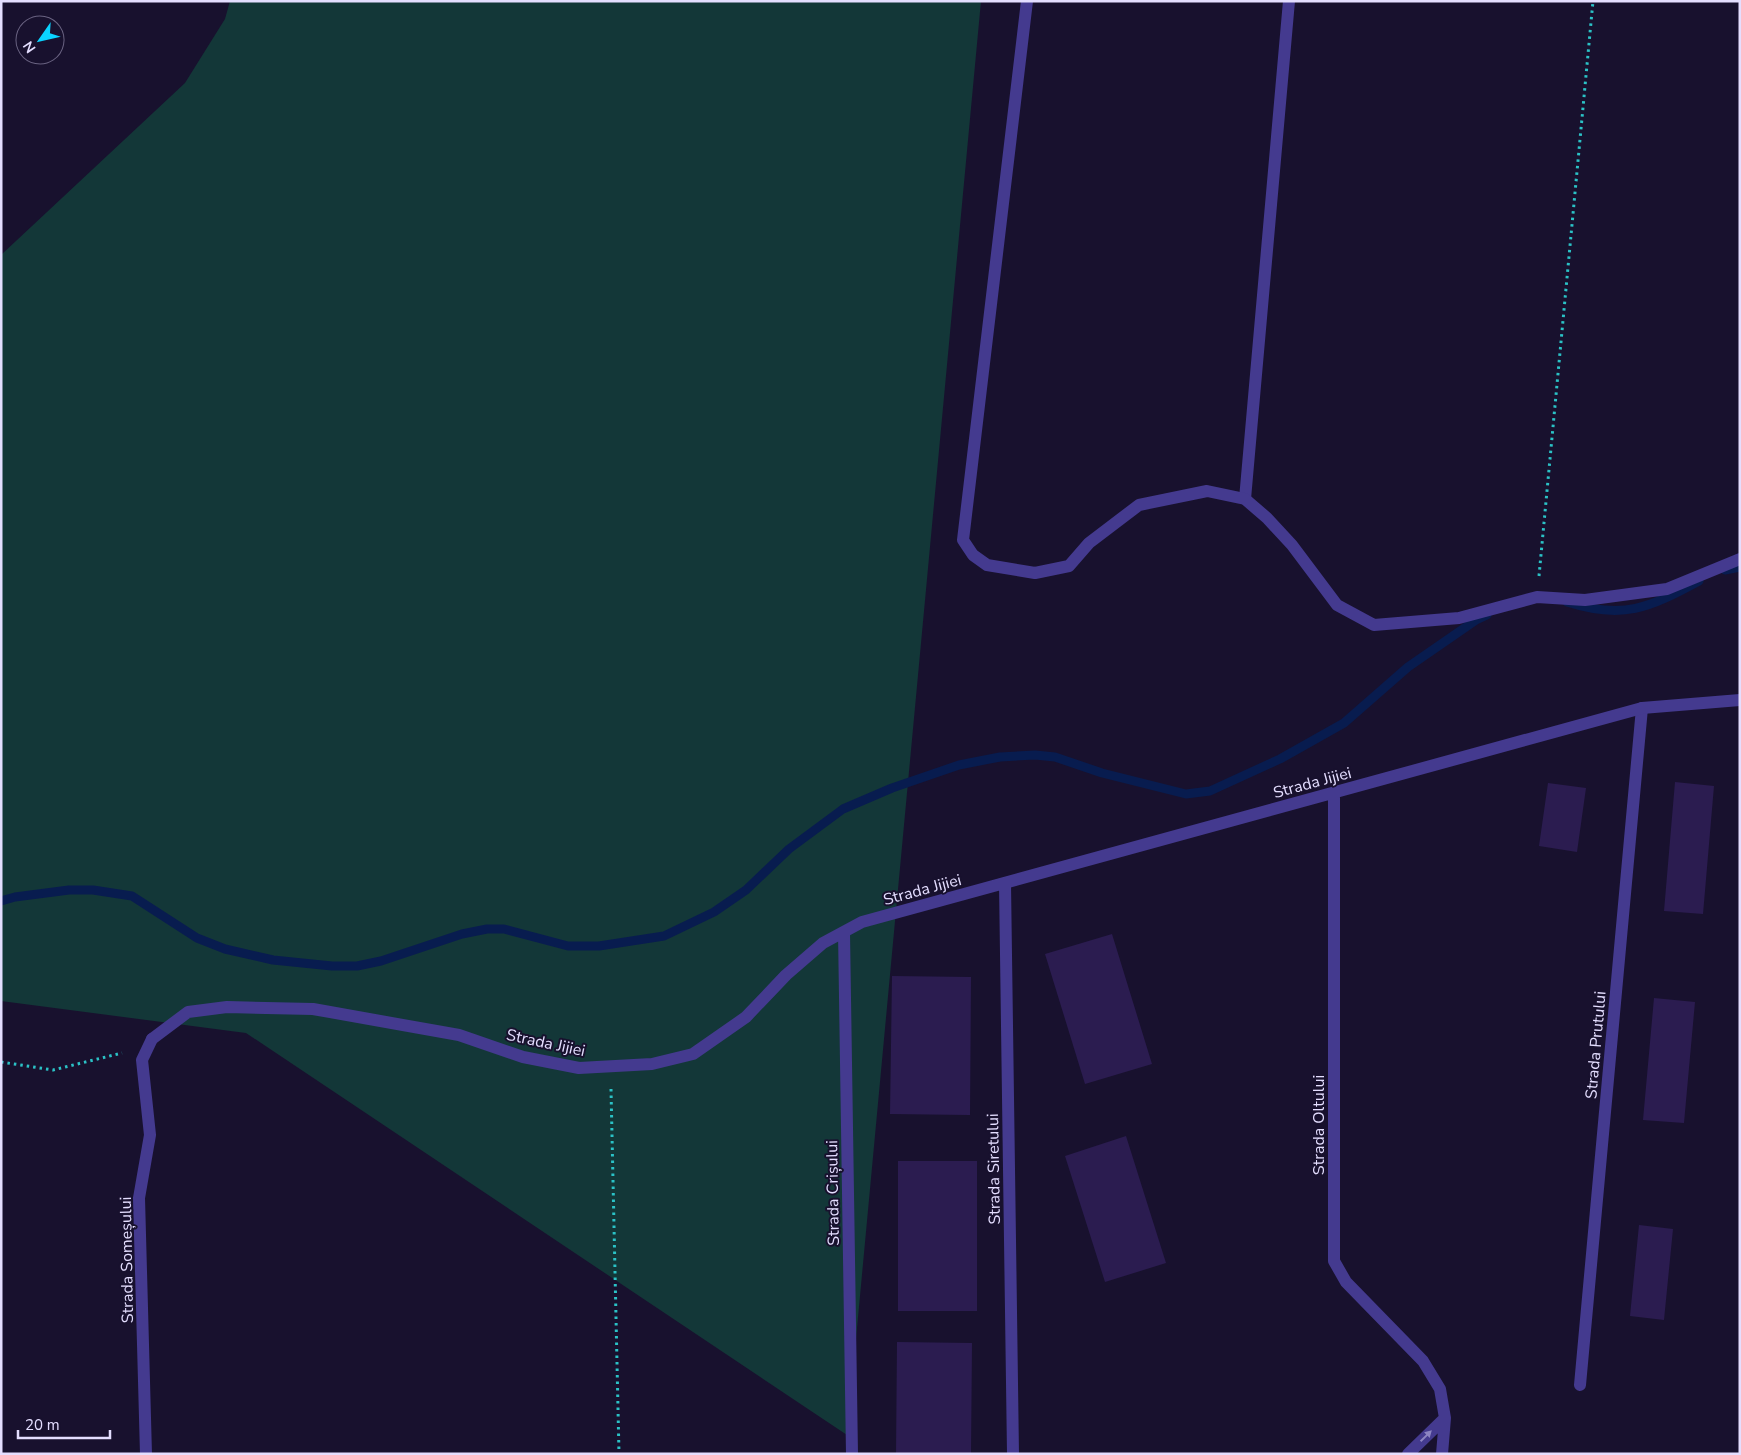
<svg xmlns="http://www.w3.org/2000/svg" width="1741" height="1455" font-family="'Nunito Sans',sans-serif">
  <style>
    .green { fill: #133738 }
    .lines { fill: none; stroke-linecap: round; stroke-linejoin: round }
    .stream { stroke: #081c4f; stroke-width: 9 }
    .building { fill: #2b1c50 }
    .path { stroke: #2bc2c6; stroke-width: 3; stroke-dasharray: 2.5 4; stroke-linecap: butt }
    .lane { stroke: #443a8f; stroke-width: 12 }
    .street { stroke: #443a8f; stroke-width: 12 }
    .oneway { fill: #8c84c1 }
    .labels { text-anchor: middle; stroke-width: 4; stroke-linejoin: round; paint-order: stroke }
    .street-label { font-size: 16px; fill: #e4deff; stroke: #18112e }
  </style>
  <rect width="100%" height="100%" fill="#18112e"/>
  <path class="green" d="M230,1H981L847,1435L246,1033L1,1001V255L185,83L225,19Z"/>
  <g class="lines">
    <path class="stream" d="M1725,570L1740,567
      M1567,602C1623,620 1649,608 1699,581
      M1,901L15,897L69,890H93L132,896L197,938L225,949L273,960L332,966H357L381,961L462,934L487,929H504L568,946H599L664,936L714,912L746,890L789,849L843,809L892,788L959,765L1000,757L1035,755L1055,757L1102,773L1186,794L1210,791L1280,759L1344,723L1408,667L1476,620L1487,615"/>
  </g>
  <path class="building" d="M1675,782L1714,786L1703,914L1664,911Z
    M1548,783L1586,788L1577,852L1539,846Z
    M1112,934L1152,1064L1085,1084L1045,954Z
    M892,976L971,977L970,1115L890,1114Z
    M1654,998L1695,1002L1684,1123L1643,1120Z
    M1126,1136L1166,1263L1105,1282L1065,1156Z
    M898,1161H977V1311H898Z
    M1639,1225L1673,1229L1664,1320L1630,1316Z
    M897,1342L972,1343L971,1454H896Z"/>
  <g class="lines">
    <path class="path" d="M1539,576L1593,1
      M1,1062L53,1070L122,1053
      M611,1089L619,1454"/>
    <path class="lane" d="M1245,499L1289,1
      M1580,1385L1642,708
      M146,1454L139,1198L150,1135L142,1060L152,1039"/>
    <path class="street" d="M1027,1L963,540L973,555L987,565L1035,573L1069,566L1089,543L1139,505L1207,491L1245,499L1267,518L1292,545L1337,605L1374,625L1459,618L1537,597L1585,600L1667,589L1740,559
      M1334,793V1261L1346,1282L1423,1361L1440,1389L1445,1418L1442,1454
      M1005,883L1013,1454
      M844,932L852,1454
      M152,1039L188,1012L227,1007L313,1009L459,1035L523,1057L579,1068L652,1064L693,1054L746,1017L786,975L823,943L862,922L1642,708L1740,700
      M1408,1454L1445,1418"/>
  </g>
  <defs><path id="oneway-solid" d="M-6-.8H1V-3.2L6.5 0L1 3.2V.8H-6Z" transform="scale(1.25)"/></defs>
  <use class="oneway" href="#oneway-solid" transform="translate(1426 1436) rotate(-44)"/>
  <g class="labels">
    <g class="street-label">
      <text transform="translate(1312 782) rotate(-15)" y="6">Strada Jijiei</text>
      <text transform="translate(922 889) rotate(-15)" y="6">Strada Jijiei</text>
      <text transform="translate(546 1042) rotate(12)" y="6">Strada Jijiei</text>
      <text transform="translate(1595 1045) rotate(-85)" y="6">Strada Prutului</text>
      <text transform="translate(1318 1125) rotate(-90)" y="6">Strada Oltului</text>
      <text transform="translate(993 1169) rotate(-91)" y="6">Strada Siretului</text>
      <text transform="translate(832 1193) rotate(-91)" y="6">Strada Crișului</text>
      <text transform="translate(126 1260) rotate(-91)" y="6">Strada Someșului</text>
    </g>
  </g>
  <rect width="1741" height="1455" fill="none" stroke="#e4deff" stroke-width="5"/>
  <g transform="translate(40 40) rotate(236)"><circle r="24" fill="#18112e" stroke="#6a6382"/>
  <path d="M0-4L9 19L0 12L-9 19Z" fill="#0ad3ff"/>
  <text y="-8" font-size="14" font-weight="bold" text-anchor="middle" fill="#e4deff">N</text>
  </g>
  <path d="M18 1430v8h92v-8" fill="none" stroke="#e4deff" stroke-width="2.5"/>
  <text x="25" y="1430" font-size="15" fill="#e4deff" stroke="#18112e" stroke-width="4" paint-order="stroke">20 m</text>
</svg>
